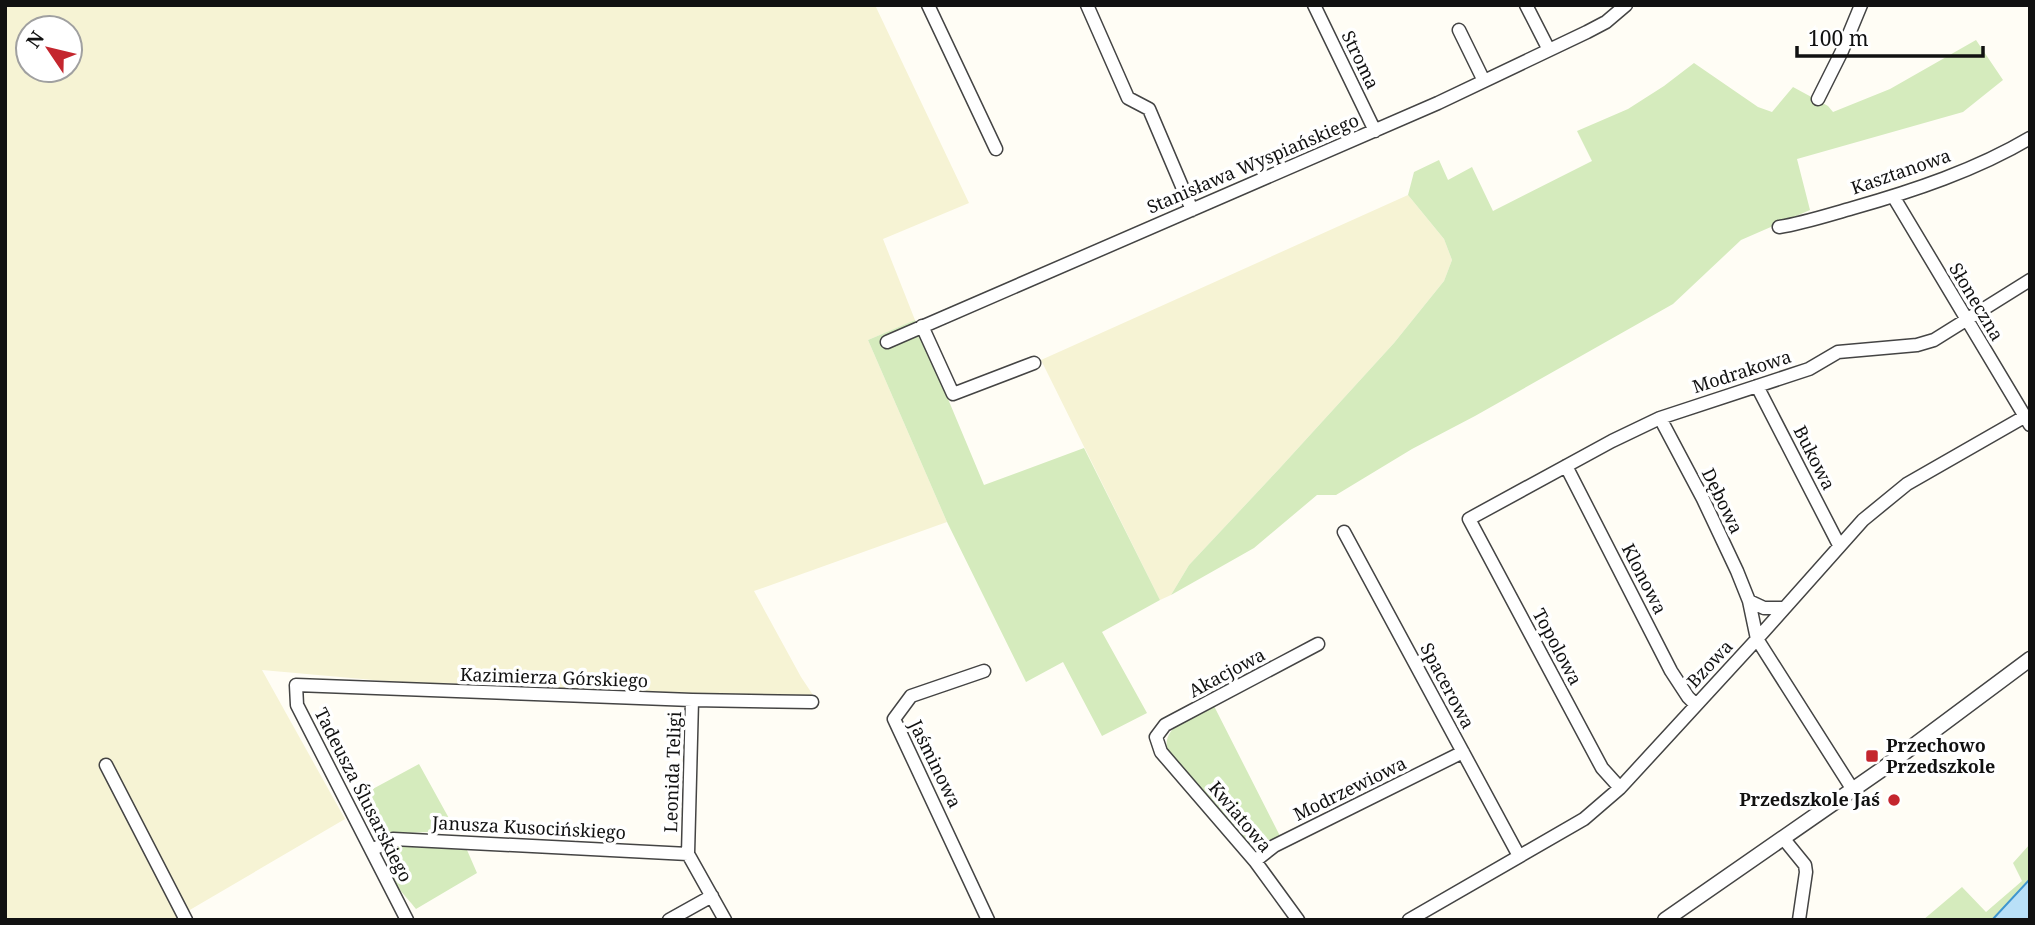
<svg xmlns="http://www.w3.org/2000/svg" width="2035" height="925" font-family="'Noto Serif',serif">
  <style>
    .farmland { fill: #f6f3d4; fill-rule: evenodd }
    .green { fill: #d5ebbd }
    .water { fill: #b9e0f7; stroke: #3f96cf; stroke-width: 2 }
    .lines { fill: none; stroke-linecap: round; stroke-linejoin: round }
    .minor-casing { stroke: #444; stroke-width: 15 }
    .tertiary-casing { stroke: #444; stroke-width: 17 }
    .minor { stroke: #fff; stroke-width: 12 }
    .tertiary { stroke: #fff; stroke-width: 14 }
    .poi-dot { fill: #c4262e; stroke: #fff; stroke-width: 2.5 }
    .labels { text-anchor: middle; stroke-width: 7; stroke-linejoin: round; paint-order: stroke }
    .street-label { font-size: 18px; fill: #111; stroke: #fff }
    .poi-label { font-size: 18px; font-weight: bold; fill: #111; stroke: #fff; text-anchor: start }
  </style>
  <rect width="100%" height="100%" fill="#fffdf5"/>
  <path class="farmland" d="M5,5H875L969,203L883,239L915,320L868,340L947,522L754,591L801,677L813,695L602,697L480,684L407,683L262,670L345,819L188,911L176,914L179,920H5ZM28,28H70V70H28Z
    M1408,195L1444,239L1452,260L1444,281L1394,343L1279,469L1189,565L1171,595L1160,600L1041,360Z"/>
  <path class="green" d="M1976,40L2003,80L1963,112L1797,159L1810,210L1741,240L1673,304L1475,416L1412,449L1336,495H1317L1254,548L1171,595L1189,565L1279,469L1394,343L1444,281L1452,260L1444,239L1408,195L1414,172L1439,160L1448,180L1472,167L1493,211L1592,161L1577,131L1628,109L1664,86L1694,63L1758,107L1772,112L1793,87L1828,106L1833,112L1890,89Z
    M915,320L984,485L1084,448L1160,600L1102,632L1147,713L1102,736L1063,662L1026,682L947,522L868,340Z
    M1214,706L1280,836L1261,845L1247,843L1168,752C1159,726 1195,716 1214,706Z
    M419,764L456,831L377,834L369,826L356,798Z
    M2030,844V879L1992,920H1923L1962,887L1986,912L2022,881L2013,863Z
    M401,845L467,850L477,873L416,909C401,890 370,864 401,845Z"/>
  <path class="water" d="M2030,879V920H1992Z"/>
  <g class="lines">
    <g class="minor-casing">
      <path id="minor" d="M928,5L996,149
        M1087,5L1128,98L1149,109L1192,210
        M1314,5L1375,131
        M1526,5L1549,50
        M1459,30L1484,81
        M1818,99L1842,51L1861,5
        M1893,196L2030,425
        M1779,227C1804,223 1828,215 1853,208C1913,191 1976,170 2030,138
        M922,326L953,394L1034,363
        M887,342L1438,103L1587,32L1606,22L1626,5
        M1757,386L1839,545
        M1660,418L1703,499L1737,571L1749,601L1757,639L1853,790
        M1566,466L1671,671L1688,697L1696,705
        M1344,532L1519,856
        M1749,601L1764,608H1784
        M984,671L911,696L894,719L988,920
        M692,700L688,854L725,920
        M106,765L186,920
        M1620,788L1602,768L1469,519L1612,441L1660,418L1809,369L1838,352L1917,345L1934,340L2030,280
        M1783,838L1805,865L1806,872L1799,920
        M372,850L393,839L688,854
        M1255,861L1274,846L1463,752
        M407,920L297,705L296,685L692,700L812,702
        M669,920L712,896
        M1298,920L1255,861L1161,752L1156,737L1165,725L1318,644
        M1409,920L1584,819L1620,788L1757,639L1863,520L1907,484L2024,417"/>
    </g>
    <g class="tertiary-casing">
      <path id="tertiary" d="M1665,920L1881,770L2030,659"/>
    </g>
    <use href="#minor" class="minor"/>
    <use href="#tertiary" class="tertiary"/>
  </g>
  <g class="poi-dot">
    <rect x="1865" y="749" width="14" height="14" rx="3.5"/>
    <circle cx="1894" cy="800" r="7"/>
  </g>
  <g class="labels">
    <g class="street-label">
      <text transform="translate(1360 60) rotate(64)" y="6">Stroma</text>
      <text transform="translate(1253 164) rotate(-23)" y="6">Stanisława Wyspiańskiego</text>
      <text transform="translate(1901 172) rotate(-19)" y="6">Kasztanowa</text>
      <text transform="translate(1976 302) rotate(59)" y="6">Słoneczna</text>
      <text transform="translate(1742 372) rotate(-18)" y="6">Modrakowa</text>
      <text transform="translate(1814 458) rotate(63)" y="6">Bukowa</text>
      <text transform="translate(1722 501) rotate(64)" y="6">Dębowa</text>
      <text transform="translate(1644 579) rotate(63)" y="6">Klonowa</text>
      <text transform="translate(1557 647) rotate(62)" y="6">Topolowa</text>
      <text transform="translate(1710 664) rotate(-47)" y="6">Bzowa</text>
      <text transform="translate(1227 673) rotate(-28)" y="6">Akacjowa</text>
      <text transform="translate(554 678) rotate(2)" y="6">Kazimierza Górskiego</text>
      <text transform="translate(1447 686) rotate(62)" y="6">Spacerowa</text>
      <text transform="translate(935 764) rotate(64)" y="6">Jaśminowa</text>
      <text transform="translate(673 772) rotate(-88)" y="6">Leonida Teligi</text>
      <text transform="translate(1350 789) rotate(-26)" y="6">Modrzewiowa</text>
      <text transform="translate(363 795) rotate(63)" y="6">Tadeusza Ślusarskiego</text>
      <text transform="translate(1240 817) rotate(50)" y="6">Kwiatowa</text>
      <text transform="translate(529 828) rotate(3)" y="6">Janusza Kusocińskiego</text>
    </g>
    <g class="poi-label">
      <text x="1886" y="752">Przechowo<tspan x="1886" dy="21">Przedszkole</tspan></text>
      <text x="1880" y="806" text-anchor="end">Przedszkole Jaś</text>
    </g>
  </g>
  <rect width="2035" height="925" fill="none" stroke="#111111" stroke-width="14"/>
  <g transform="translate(49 49) rotate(305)"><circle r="33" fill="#ffffff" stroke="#a0a0a0" stroke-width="2"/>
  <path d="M0-5L12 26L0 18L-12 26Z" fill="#c4262e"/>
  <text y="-10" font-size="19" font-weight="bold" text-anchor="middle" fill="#111111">N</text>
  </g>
  <path d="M1797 46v10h186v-10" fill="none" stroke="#111111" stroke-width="3.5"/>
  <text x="1808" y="46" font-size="21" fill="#111111" stroke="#ffffff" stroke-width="5" paint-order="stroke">100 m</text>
</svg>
